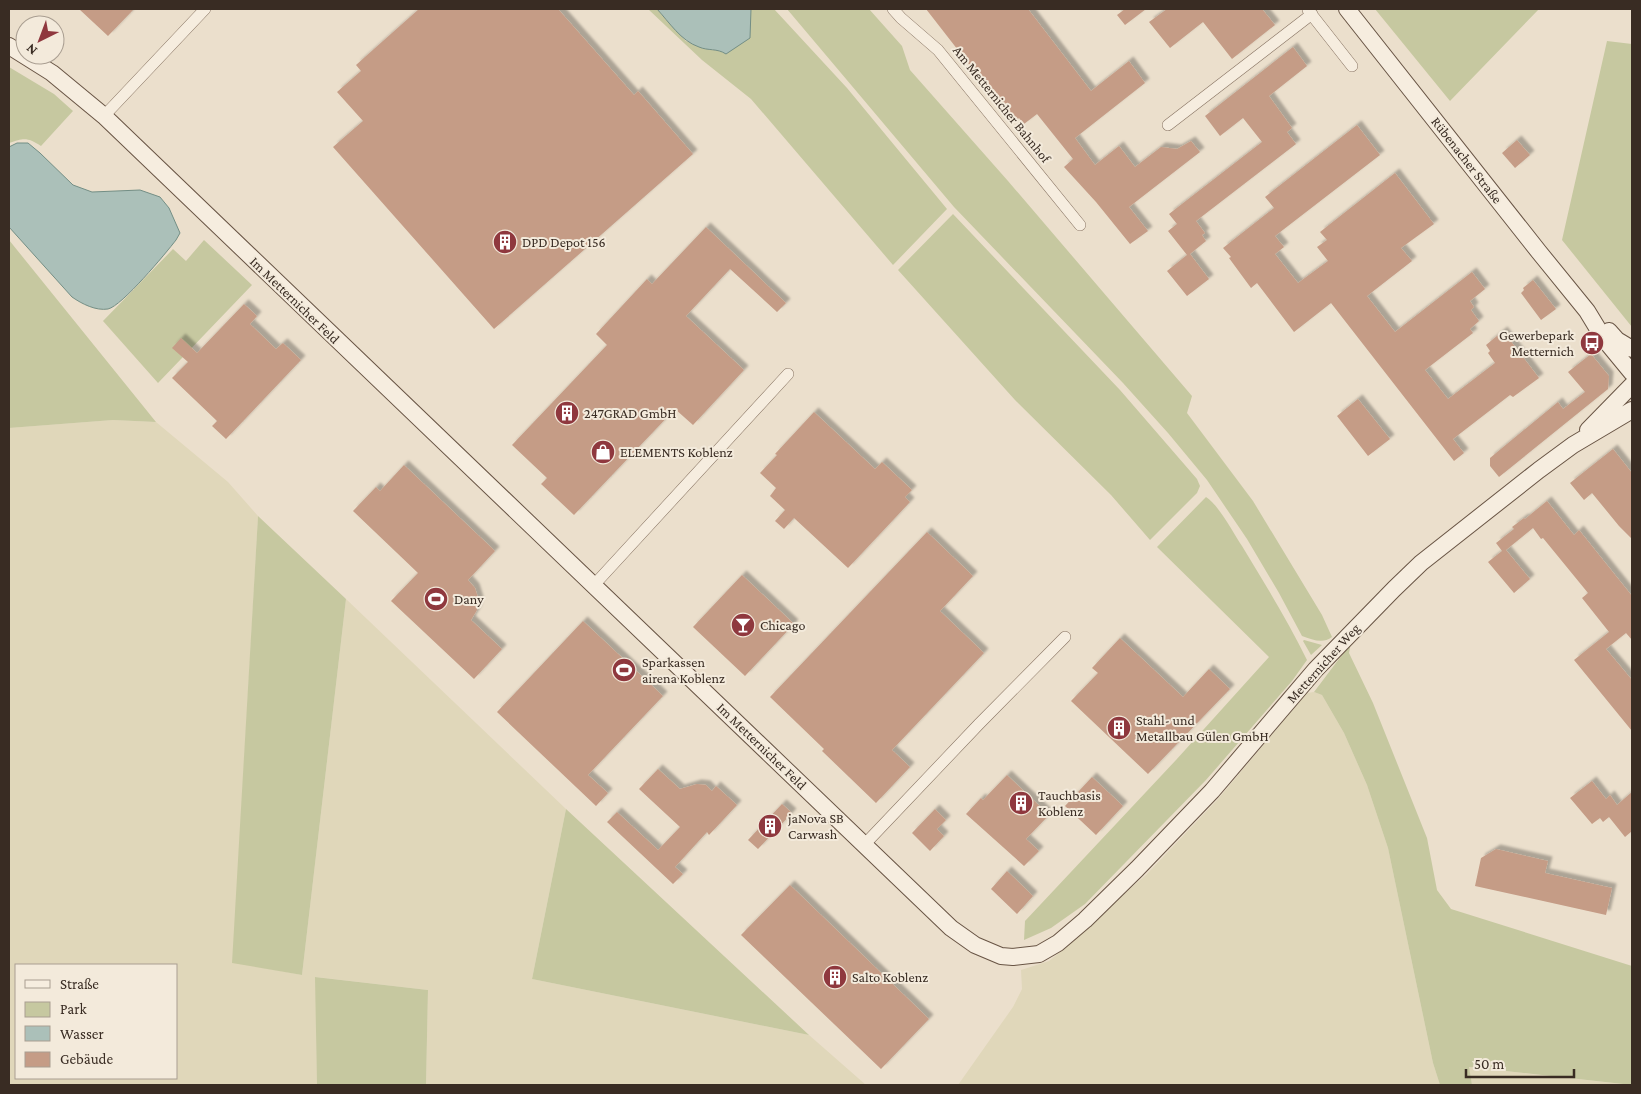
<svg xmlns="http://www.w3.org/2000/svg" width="1641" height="1094" font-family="'Crimson Pro',serif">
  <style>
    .farmland { fill: #e0d7ba; fill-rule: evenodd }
    .green { fill: #c6c8a0 }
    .water { fill: #abc0b9; stroke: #738e85 }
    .building { fill: #c59c86; filter: url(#shadow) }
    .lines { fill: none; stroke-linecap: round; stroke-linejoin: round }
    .street-casing { stroke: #867261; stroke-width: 12 }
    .secondary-casing { stroke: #685444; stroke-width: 18 }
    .street { stroke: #f6eddf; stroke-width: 11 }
    .secondary { stroke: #f6eddf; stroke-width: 16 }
    .labels { text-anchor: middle; stroke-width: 4; stroke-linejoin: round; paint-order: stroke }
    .street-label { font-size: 14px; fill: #392c23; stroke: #f3eadb }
    .poi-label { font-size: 14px; fill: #392c23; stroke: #f3eadb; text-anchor: start }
  </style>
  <defs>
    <filter id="shadow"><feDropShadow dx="4.5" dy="-4.5" stdDeviation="1" flood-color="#0004"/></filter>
  </defs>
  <rect width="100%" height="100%" fill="#ebdfcc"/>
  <path class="farmland" d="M113,420L156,422L228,482L258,516L233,962L302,975L346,599L566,809L532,979L809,1035L866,1085H426L428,990L316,977L317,1085H9V428ZM16,965H176V1078H16Z
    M1314,692L1322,695L1344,733L1367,785L1388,848L1433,1063L1440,1085H958L1013,1007L1022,989L1021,970L1049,961L1065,948L1096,918L1146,875L1218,799L1307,693Z
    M1468,1067L1632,1085H1472Z"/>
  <path class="green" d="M648,9H657L686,41L710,50H720L749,38L751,9H774L847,88L947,209L893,265L751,99L702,60Z
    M787,9H869L902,46L910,70L1008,181L1192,396L1187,413L1253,501L1322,615L1332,637C1323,644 1313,640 1302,636L1279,593L1247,539L1207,480L1168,433L1123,383L954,207Z
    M1375,9H1539L1450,101Z
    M1607,41L1632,44V327L1562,240Z
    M9,67L54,94L73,111L41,146C27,137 24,138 9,143Z
    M953,214L1120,390L1197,479L1200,486L1197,493L1150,540L1111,495L1015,400L898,270Z
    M9,240L156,422L113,420L9,428Z
    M204,240L252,285L158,383L103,321L173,249L186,261Z
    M1206,497C1218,504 1234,534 1242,546C1265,584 1288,621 1307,660L1292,681L1206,780L1085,904L1051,928L1024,940L1025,921L1176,760L1269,657L1157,547Z
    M258,516L346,599L302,975L232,963Z
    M1304,640L1322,645L1311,655L1303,641Z
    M1351,643L1349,653L1373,703L1427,838L1437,890L1451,909L1632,966V1085L1469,1067L1472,1085H1440L1433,1063L1388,848L1367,785L1344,733L1322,695L1314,692Z
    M566,809L809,1035L532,979Z
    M315,977L428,990L426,1085H317Z"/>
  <path class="water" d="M657,9H751L750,38L726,54C717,48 708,51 699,47C681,41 669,22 657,9Z
    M17,143H28L40,153L73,185L92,192L140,190L160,197L169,208L180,233L176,240C166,253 122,306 108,309C96,311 82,304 72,297L9,227V147Z"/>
  <path class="building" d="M79,9H134L108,36Z
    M419,9H558L634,95L638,91L693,154L494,329L333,147L363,121L337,92L361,71L356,65Z
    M926,9H1028L1091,91L1129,61L1145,83L1075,138L1095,165L1119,146L1135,167L1161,147L1177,149L1191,141L1200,152L1129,207L1148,231L1130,244L1096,202L1064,167L1073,159L1037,114L1024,124L1019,118L1014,122Z
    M1125,9H1146L1125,25L1117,15Z
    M1167,9H1262L1275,25L1232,59L1203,22L1170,48L1149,22Z
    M1293,47L1307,66L1269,96L1292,128L1287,132L1296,144L1196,221L1205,233L1202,235L1206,241L1190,254L1209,279L1187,296L1167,271L1187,255L1168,231L1177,224L1169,214L1262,142L1243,118L1220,136L1205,116Z
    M1357,125L1380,155L1275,236L1284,247L1275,254L1298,283L1328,261L1317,247L1327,240L1320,232L1395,173L1434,224L1401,248L1412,261L1367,296L1395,332L1472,272L1485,289L1470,301L1474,307L1471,310L1479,321L1470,329L1473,333L1425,370L1448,399L1495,363L1488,353L1490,351L1486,345L1503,331L1539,378L1513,397L1510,395L1453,439L1464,453L1454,461L1331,303L1294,332L1257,283L1251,288L1229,258L1231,257L1223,248L1274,208L1265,197Z
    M1517,140L1530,155L1515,168L1502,153Z
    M706,227L786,303L777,312L730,269L686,316L744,370L693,425L675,409L574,515L541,484L547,478L512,445L607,345L596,334L647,279L652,284Z
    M1533,280L1556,309L1541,320L1521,293L1524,290L1523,288Z
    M244,304L257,316L250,324L276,349L283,343L301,360L226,439L212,426L217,421L172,378L188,362L172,348L181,338L197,353Z
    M1591,354L1609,376L1608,389L1499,477L1490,466V458L1558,402L1563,409L1585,392L1568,372Z
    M1358,399L1390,439L1368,456L1337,416Z
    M814,412L875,469L882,462L912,490L905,497L910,502L848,568L794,518L784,529L775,521L785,510L770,496L776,488L760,473L777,455L775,454Z
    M1613,449L1632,473V539L1619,526L1592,493L1584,500L1570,483Z
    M404,465L495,551L468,580L475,588L479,601L477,610L471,620L502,649L474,679L391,601L418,573L353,511L376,487L380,491Z
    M1547,501L1574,535L1579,530L1632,596V640L1626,633L1606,649L1632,680V731L1574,660L1609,632L1582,598L1588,593L1543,538L1541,539L1533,528L1506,550L1530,579L1514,593L1488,562L1502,551L1496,543L1514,529L1512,527L1524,518L1525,519Z
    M927,532L973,576L940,611L984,653L892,750L910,767L876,803L822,751L824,749L770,697Z
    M742,575L794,624L745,676L693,627Z
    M583,621L663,696L588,775L608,793L596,806L497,712Z
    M1120,638L1183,697L1209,669L1230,689L1148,774L1071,701L1098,673L1092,668Z
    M658,769L680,789L697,784L706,785L712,791L716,786L737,805L709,835L707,832L675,867L683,874L673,884L607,822L617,812L658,850L680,827L639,789Z
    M1007,775L1049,815L1026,839L1039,851L1024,866L966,814L981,798L983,800Z
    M1092,777L1123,806L1096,835L1065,806Z
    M1592,781L1606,799L1610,795L1617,805L1632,792V831L1625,837L1609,817L1603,822L1600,818L1592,824L1570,798Z
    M782,804L792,813L758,849L748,840Z
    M935,809L946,820L937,829L944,836L930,851L912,833Z
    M1496,849L1548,861L1545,873L1612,888L1606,915L1475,886L1481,858Z
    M1007,871L1033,896L1017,914L991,889Z
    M790,885L929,1019L881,1069L741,935Z"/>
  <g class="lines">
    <g class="street-casing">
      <path id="street" d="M893,9L901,18L938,50L1080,225
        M1308,10L1352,66
        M104,116L205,9
        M1168,125L1312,14
        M594,585L788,374
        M865,844L979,724L1065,637"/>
    </g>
    <g class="secondary-casing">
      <path id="secondary" d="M1347,9L1539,252L1587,311L1604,339L1632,373
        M9,46L52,73L104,116L951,928L975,945L1001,956L1013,957L1039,954L1058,943L1085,920L1137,869L1212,791L1316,669L1394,589L1421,563L1539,470L1573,445L1632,410
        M1609,331L1617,340L1632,349
        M1588,430L1632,385"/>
    </g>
    <use href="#street" class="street"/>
    <use href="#secondary" class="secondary"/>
  </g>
  <defs>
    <g id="building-disc" transform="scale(1.25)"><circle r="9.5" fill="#8f383e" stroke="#f3eadb"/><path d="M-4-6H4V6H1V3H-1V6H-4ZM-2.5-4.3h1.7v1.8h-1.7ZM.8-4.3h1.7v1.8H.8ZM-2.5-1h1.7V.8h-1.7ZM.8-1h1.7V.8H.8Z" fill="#fff"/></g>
    <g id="bus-disc" transform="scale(1.25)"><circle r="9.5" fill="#8f383e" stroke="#f3eadb"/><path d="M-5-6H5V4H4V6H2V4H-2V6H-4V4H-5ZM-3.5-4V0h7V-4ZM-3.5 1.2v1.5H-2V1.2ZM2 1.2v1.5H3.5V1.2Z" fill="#fff"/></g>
    <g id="shop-disc" transform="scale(1.25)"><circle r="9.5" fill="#8f383e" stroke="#f3eadb"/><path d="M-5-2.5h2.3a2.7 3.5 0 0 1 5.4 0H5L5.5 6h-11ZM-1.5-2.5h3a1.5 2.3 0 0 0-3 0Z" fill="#fff"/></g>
    <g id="stadium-disc" transform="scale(1.25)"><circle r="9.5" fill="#8f383e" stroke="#f3eadb"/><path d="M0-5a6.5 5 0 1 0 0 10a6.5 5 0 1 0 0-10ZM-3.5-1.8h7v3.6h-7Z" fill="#fff"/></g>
    <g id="bar-disc" transform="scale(1.25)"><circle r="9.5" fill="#8f383e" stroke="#f3eadb"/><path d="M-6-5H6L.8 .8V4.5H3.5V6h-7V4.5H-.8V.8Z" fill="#fff"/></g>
  </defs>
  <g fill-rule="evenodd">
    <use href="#building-disc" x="505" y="242"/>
    <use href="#bus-disc" x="1592" y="343"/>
    <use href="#building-disc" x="567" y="413"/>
    <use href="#shop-disc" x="603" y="452"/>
    <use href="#stadium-disc" x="436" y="599"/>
    <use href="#bar-disc" x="743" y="625"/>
    <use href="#stadium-disc" x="624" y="670"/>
    <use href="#building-disc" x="1119" y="728"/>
    <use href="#building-disc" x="1021" y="803"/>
    <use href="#building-disc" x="770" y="826"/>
    <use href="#building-disc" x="835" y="977"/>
  </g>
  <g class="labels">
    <g class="street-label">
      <text transform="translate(1002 104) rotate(51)" y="5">Am Metternicher Bahnhof</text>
      <text transform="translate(1467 160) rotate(52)" y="5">Rübenacher Straße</text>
      <text transform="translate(295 300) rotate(44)" y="5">Im Metternicher Feld</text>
      <text transform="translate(1323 663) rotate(-48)" y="5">Metternicher Weg</text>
      <text transform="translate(762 746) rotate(44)" y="5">Im Metternicher Feld</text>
    </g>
    <g class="poi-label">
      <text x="522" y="247">DPD Depot 156</text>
      <text x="1574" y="340" text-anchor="end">Gewerbepark<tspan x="1574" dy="16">Metternich</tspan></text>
      <text x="584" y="418">247GRAD GmbH</text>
      <text x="620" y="457">ELEMENTS Koblenz</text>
      <text x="454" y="604">Dany</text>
      <text x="760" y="630">Chicago</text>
      <text x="642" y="667">Sparkassen<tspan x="642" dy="16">airena Koblenz</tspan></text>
      <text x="1136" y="725">Stahl- und<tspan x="1136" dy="16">Metallbau Gülen GmbH</tspan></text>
      <text x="1038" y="800">Tauchbasis<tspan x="1038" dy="16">Koblenz</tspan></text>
      <text x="788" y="823">jaNova SB<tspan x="788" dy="16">Carwash</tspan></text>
      <text x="852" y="982">Salto Koblenz</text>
    </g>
  </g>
  <rect width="1641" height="1094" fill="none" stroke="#392c23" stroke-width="20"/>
  <rect x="15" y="964" width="162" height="115" fill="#f3eadb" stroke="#a99e91"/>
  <rect x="25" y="980" width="25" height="8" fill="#f6eddf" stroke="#a99e91"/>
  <text x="60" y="989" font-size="15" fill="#392c23">Straße</text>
  <rect x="25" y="1002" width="25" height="15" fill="#c6c8a0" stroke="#a99e91"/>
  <text x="60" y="1014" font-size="15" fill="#392c23">Park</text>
  <rect x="25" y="1026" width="25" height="15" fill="#abc0b9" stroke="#a99e91"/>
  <text x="60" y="1039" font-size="15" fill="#392c23">Wasser</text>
  <rect x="25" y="1052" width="25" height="15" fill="#c59c86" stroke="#a99e91"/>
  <text x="60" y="1064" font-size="15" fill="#392c23">Gebäude</text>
  <g transform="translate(40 40) rotate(222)"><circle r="24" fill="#f3eadb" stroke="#a99e91"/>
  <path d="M0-4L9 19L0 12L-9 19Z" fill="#8f383e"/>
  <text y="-8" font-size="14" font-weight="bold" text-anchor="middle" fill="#392c23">N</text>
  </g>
  <path d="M1466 1069v8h108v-8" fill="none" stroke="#392c23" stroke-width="2.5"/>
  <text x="1474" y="1069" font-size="15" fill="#392c23" stroke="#f3eadb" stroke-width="4" paint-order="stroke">50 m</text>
</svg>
